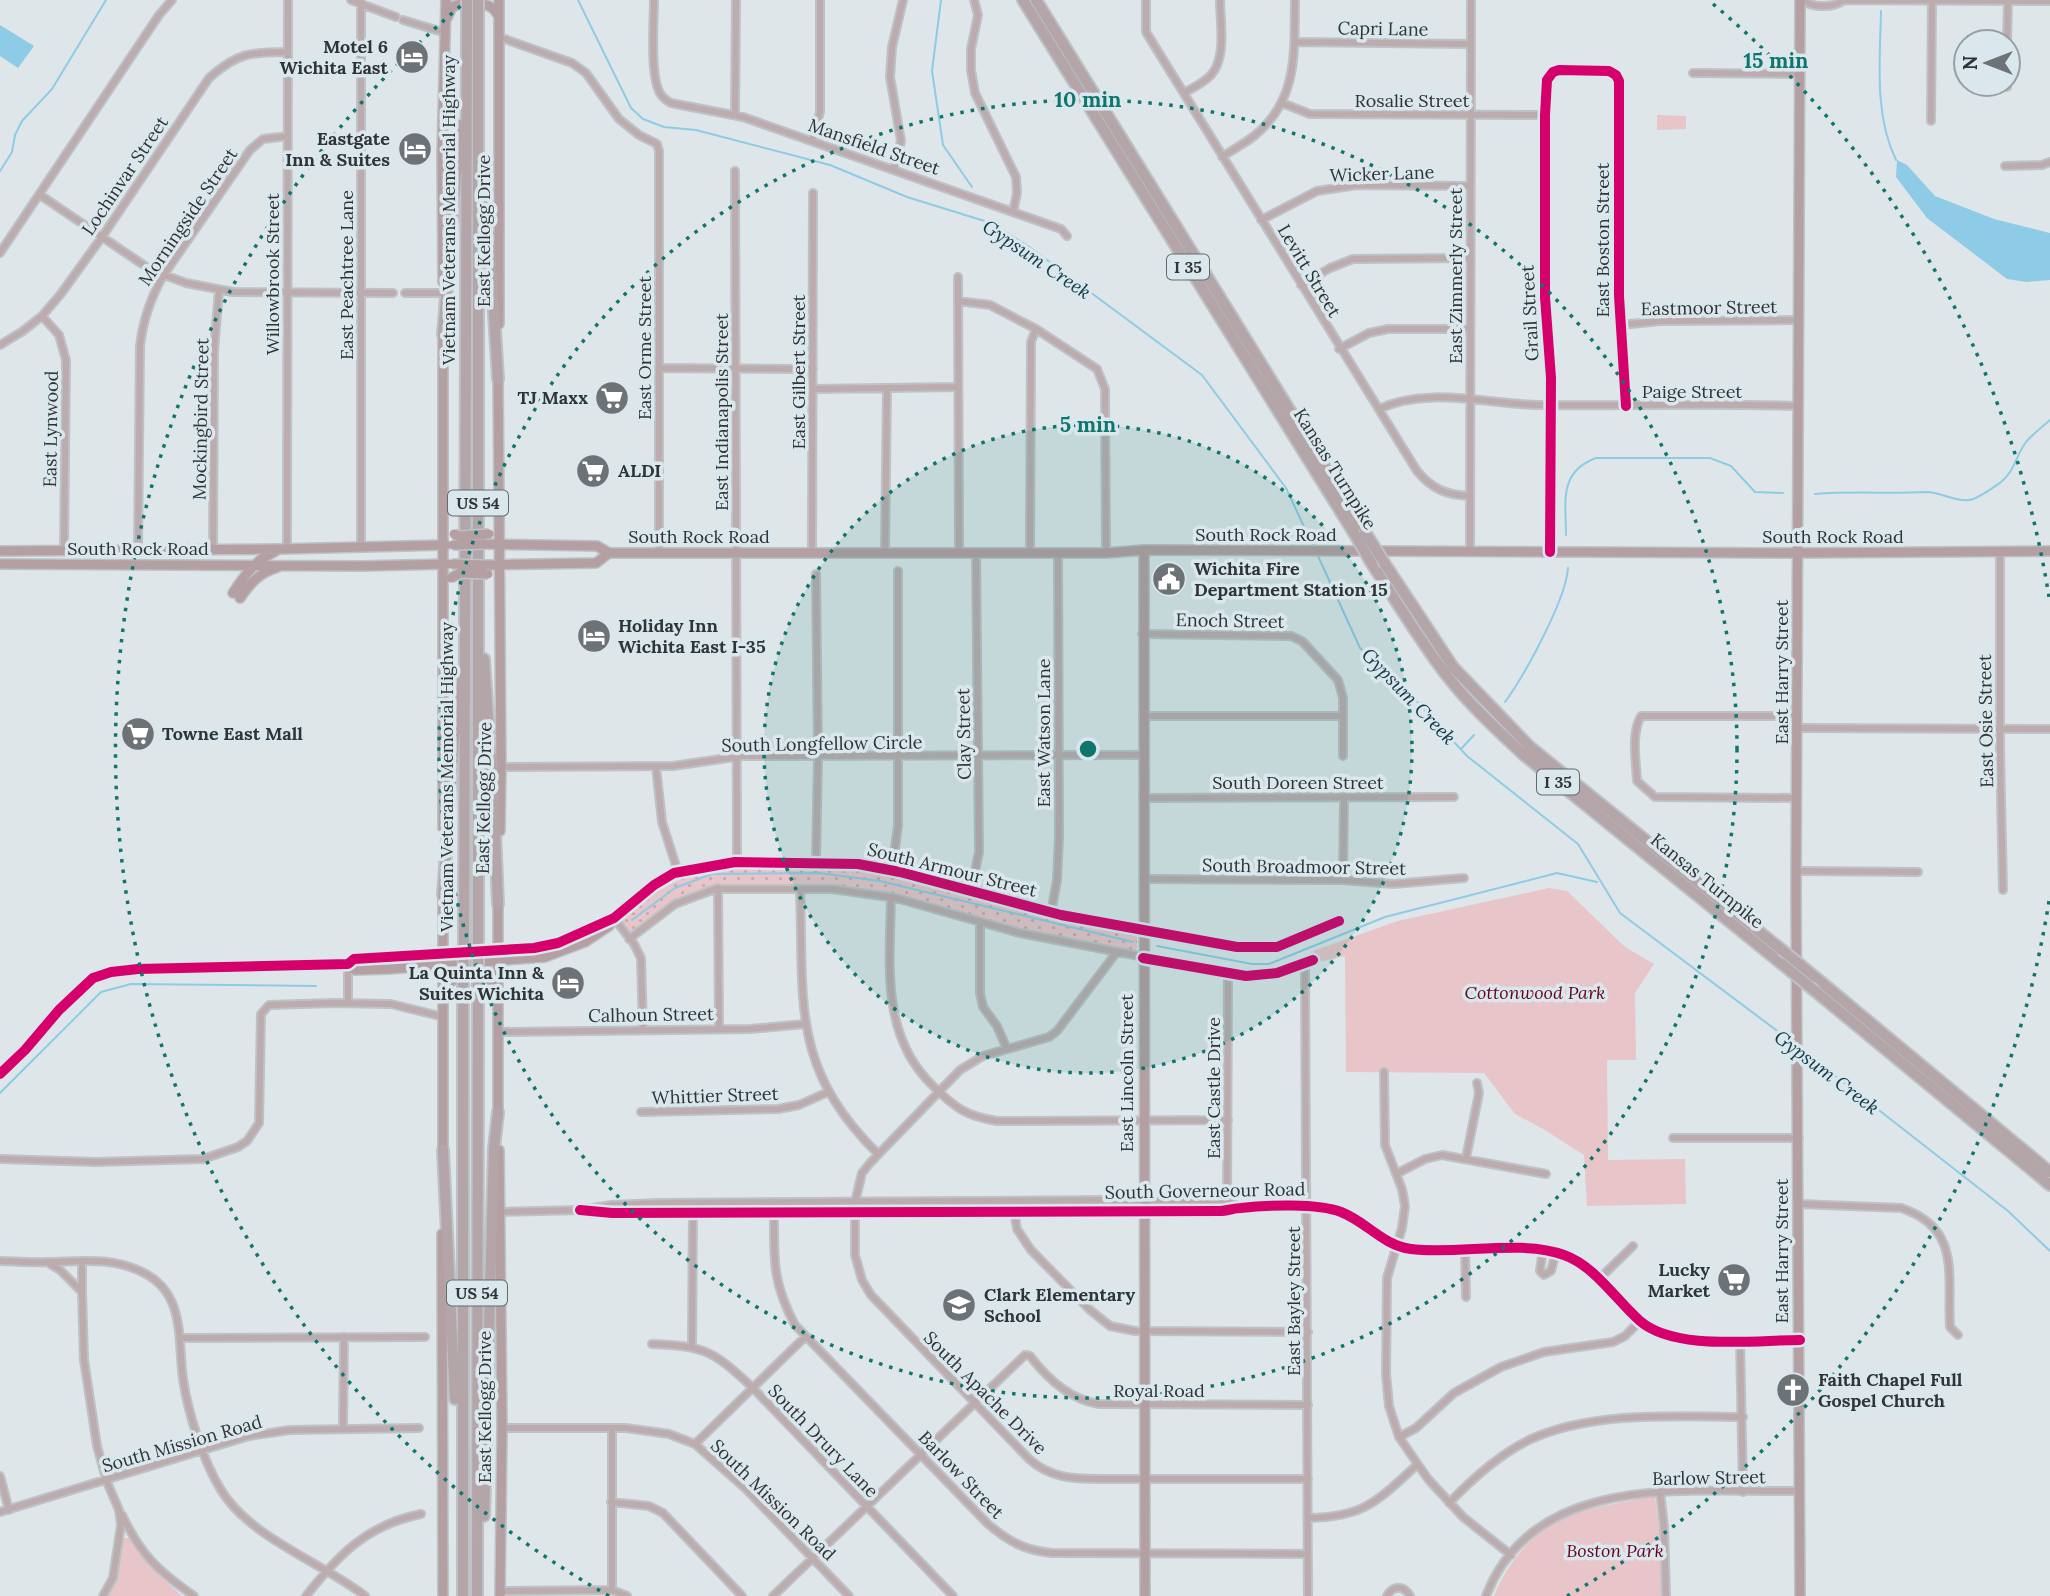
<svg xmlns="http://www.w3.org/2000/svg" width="2050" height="1596" font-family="Lora,serif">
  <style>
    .grass { fill: url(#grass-dots) }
    .green { fill: #e8c5c9 }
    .water { fill: #8ecbe6 }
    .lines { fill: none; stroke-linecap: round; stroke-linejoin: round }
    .stream { stroke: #8ecbe6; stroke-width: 2 }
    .street-casing { stroke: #bcc2c5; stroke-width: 10 }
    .secondary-casing { stroke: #bcc2c5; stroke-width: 12 }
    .highway-casing { stroke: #bcc2c5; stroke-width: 14 }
    .street { stroke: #bcacae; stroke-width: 6 }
    .secondary { stroke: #b4a0a2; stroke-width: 9 }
    .highway { stroke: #b4a5a9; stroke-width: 10 }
    .secondary-bridge-casing { stroke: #bcc2c5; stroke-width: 12; stroke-linecap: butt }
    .highway-bridge-casing { stroke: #bcc2c5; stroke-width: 14; stroke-linecap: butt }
    .secondary-bridge { stroke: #b4a0a2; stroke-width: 9 }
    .highway-bridge { stroke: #b4a5a9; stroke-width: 10 }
    .cycleway-casing { stroke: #dae7ed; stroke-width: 15 }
    .cycleway { stroke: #d6006c; stroke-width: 10 }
    .ring { fill: none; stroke: #0f766e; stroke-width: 3.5; stroke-dasharray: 3.5 7 }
    .labels { text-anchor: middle; stroke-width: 7; stroke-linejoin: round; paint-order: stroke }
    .shield { fill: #dae7ed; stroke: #626a6e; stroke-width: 2 }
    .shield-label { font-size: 16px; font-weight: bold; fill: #2f3437 }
    .street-label { font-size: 18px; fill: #2f3437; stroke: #dae7ed }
    .poi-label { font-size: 18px; font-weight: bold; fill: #2f3437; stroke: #dae7ed; text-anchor: start }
    .park-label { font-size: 18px; font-style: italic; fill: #670320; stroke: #dae7ed }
    .water-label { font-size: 19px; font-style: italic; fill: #123948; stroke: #dae7ed }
    .centre { fill: #0f766e; stroke: #dae7ed; stroke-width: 3.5 }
    .ring-label { font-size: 21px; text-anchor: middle; font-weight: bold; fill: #0f766e; stroke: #dae7ed; stroke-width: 7; stroke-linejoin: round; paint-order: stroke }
  </style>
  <defs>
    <pattern id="grass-dots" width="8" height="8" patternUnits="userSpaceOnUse" patternTransform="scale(1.75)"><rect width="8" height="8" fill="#e8c5c9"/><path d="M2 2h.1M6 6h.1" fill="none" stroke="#c7aaad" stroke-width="1.8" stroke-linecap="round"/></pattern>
  </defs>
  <rect width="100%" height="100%" fill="#dee6e9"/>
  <path class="grass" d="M728,867H821L866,870L933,885L1032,914L1133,934L1137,937V948L1134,953L1031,932L903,896L837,886L712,887L672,902L635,931H629L621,921L622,916C661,888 679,874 728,867Z"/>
  <path class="green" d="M1657,115L1686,116V129L1657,130Z
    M1549,888L1567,891L1625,947L1654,964L1635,993L1636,1060H1607L1608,1160L1685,1159L1686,1204L1587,1206L1584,1155L1543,1129L1515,1114L1484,1073L1346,1072L1345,956L1314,963L1313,951L1398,921Z
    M1653,1496H1655L1662,1551V1596H1494C1504,1569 1530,1534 1557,1521C1584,1507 1623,1503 1653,1496Z
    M124,1538H131L160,1576L182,1596H107L116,1576L122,1540Z"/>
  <path class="water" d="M0,25L34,46L18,68L0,56Z
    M1897,160L1907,165L1935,196L1994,219L2050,233V280L2026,282L2007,279L1927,218L1896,177Z"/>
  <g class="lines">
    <path class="stream" d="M578,0L631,108L643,119L664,127L696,130L830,165L907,197L991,223L1028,246L1202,375L1286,488L1314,548
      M941,0L932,71L943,145L972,187
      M1881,11C1880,60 1874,115 1896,160
      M0,171L12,152L15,135L22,121L52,89L106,0
      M1815,494C1853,491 1889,494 1927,492C1940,492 1955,502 1969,500C1978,499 1994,487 2001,482C2015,471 2016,455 2026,442C2033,434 2042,427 2050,420
      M1566,535C1566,503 1558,472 1596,458H1710L1731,466L1755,492L1783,493
      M1318,556L1360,648L1395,678L1467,756L1578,844L1620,913L1792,1042
      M1505,702C1524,676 1566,600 1568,568
      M1461,749L1474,735
      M632,920L675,888L712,874L819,873L880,881L1133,942
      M1157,946L1252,964H1269L1385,917L1557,873L1597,882
      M1802,1050L2008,1211L2050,1251
      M0,1093L101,992L131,984L316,986"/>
    <g class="street-casing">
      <path id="street" d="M351,0L396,17
        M654,0C654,20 649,82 662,96C664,99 668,101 671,103L743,117L1061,229L1067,236
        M974,0L978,15L971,49V70L975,93L1016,177L1017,193L1013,212
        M1146,0V32L1417,471C1432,489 1446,495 1470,496
        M1802,0C1812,8 1834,8 1844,0L2050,1
        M403,20L446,33
        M499,37L572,63L586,73L619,119L639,135L657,144L659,151V553
        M1295,42L1471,44
        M2007,42L2008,0
        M1693,73L1799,74
        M2007,87V84
        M1184,93C1192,88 1204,83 1211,75C1227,57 1220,22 1220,0
        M1282,103L1310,114L1545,115
        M735,115L736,0
        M1931,121L1932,0
        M812,140L820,112V0
        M1222,157C1232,150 1244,144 1254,136C1299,100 1294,51 1295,0
        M2005,166L2042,165L2050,162
        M894,168L901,141L890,77L892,47L903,0
        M735,171L737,862
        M40,195L151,270L186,283L233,292L393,293
        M1261,220L1317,191L1357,185L1470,186
        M0,253L159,15L172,0
        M958,277L959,552
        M1301,285L1330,268L1353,259L1469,258
        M405,293H443
        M958,301L990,305L1036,329L1097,369L1105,389L1106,553
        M42,316L59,335L66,360L64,551
        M1621,325L1660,321L1798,320
        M0,345L23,331L42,316L60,295L102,237L209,78C237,53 250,52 287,52
        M1339,349L1369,333L1388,329H1469
        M659,368L813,369
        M813,389L958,387
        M1379,409C1428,386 1486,404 1538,405C1624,406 1711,403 1797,406
        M361,546V0
        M287,549L288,0
        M138,550L140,346C143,320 150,299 163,276L250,150L263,139L288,136
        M213,550L214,351L219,290
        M812,552L813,193
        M885,552L887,388
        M1030,552L1031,342L1036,329
        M1470,552L1471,0
        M1550,552L1551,378L1545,297V115L1547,80L1553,72L1559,70L1609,71L1616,75L1619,81V296L1626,406
        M2000,552V751L2003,890
        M816,574L818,757L816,863
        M1142,634L1291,636L1302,641L1338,680L1343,698V756
        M1143,716H1343
        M1798,728L2050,729
        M656,766L662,822L678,872
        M501,767L673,766L742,756L1143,755
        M1143,798L1454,797
        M1797,798L1655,797L1637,781C1636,761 1631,733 1641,716H1798
        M892,871L898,825V571
        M1797,871L1918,872
        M1143,879L1343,880L1393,884L1464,878
        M1343,880L1344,798
        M718,888L719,1029
        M800,889C804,1002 790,1067 878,1154
        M971,891L979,852L976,552
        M891,897C890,964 880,1035 933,1086C955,1108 966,1116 997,1121L1228,1120
        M1051,913L1057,880L1059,837L1058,552
        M614,918L634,944L641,958L643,1028
        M980,923V993L983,1007L997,1026L1007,1049
        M1143,930C1178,936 1239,953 1273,947C1295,944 1318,930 1339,921
        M629,939L675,904L715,889H832L896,898L1020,933L1238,975H1267L1313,960
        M1116,953L1057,1031L1049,1037L983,1056L960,1070L870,1163L862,1173L855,1202V1255L862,1280L871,1295L1029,1459C1050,1478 1073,1479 1101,1479H1308
        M348,964V1003
        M1305,964L1308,1596
        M498,1032L751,1029L805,1024
        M1384,1072L1385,1145L1402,1189L1405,1206L1402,1228L1387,1278L1386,1374L1389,1406L1399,1437L1428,1479L1463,1517L1511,1555
        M641,1112L778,1109L799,1105L828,1092
        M1673,1138H1799
        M1466,1158L1479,1093L1477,1083
        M0,1159L96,1162L203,1159L238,1147L247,1141L259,1123L261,1014L269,1005L334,1003L391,1004L444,1017
        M1396,1174L1425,1159L1442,1155L1546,1174
        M1799,1204L1901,1208C1962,1228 1947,1276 1950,1327L1958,1335
        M1227,1206L1228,973
        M580,1210L612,1213L1220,1211C1227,1211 1234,1208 1241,1208C1266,1205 1318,1203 1341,1212C1367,1222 1382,1245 1411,1249C1456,1255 1523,1239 1564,1255C1595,1266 1616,1300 1640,1321C1675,1351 1754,1340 1800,1340
        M1014,1211L1017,1229L1031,1250L1089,1309L1110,1326L1135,1331L1308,1332
        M500,1212L580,1210L612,1205L659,1203L1115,1200L1202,1201L1233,1203L1238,1208
        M774,1212C774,1259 772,1282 795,1325L988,1524C1008,1541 1025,1551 1052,1553L1308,1554
        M1465,1249L1466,1297
        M1543,1249L1540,1271L1544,1275L1551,1271L1556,1252
        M0,1261C16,1261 32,1263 48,1262C73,1262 103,1258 127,1266C187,1284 177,1332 183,1379C188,1413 203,1461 221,1490C249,1537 323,1563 365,1596
        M50,1264L60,1270L82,1292L84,1360L97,1446L107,1482L119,1510L121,1525L113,1578L103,1596
        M1598,1280L1633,1246
        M82,1292V1262
        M181,1338L425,1337
        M1740,1340L1743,1492
        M652,1344C706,1346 713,1351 752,1387L953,1596
        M692,1346L693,1208
        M343,1428L344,1337
        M502,1428H626L669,1434L695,1444L746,1489L849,1596
        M612,1428V1590
        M1399,1437L1416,1428L1454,1393L1501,1367L1544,1352L1613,1342L1625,1336L1640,1321
        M695,1444L806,1336
        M0,1476L9,1510
        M1660,1491L1664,1527L1666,1596
        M611,1502L649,1506L663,1513L742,1596
        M1449,1503C1472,1479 1498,1455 1529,1440C1590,1411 1677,1416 1743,1417
        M0,1512L249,1436L290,1430L419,1428
        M122,1515C141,1555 158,1571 194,1596
        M1308,1518C1365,1517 1377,1501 1417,1465
        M500,1591L612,1590L627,1596
        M306,1596C339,1554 367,1525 421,1514
        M773,1596L1025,1355L1030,1356C1047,1378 1070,1400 1099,1404L1308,1405
        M1387,1596C1393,1585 1404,1585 1410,1596
        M1486,1596C1535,1469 1692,1493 1800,1491"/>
    </g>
    <g class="secondary-casing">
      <path id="secondary" d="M1800,0L1796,891L1800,1596
        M447,18L452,7C466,1 491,0 498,15
        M443,282L442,155L446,0
        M499,324V0
        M443,331V828
        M498,373L501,767L500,831
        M485,544L597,546L609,553H1106L1144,550L1798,553L2050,551
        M1144,550L1145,1596
        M0,551L281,549L446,545
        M0,564L363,566L447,564
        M485,565L596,563L609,553
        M233,593C245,575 255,560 276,551
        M240,598C251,582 259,573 278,567
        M498,898V1118
        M348,964L355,970L389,969L545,957L585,942L609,926L612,920
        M445,990C452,974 472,973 488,977L497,991
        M0,1074L25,1050L59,1010L93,978L111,972L138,969L348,964L354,959L534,948L558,943L614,918L654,885L674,873L735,862L858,864L900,872L1061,915L1143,930
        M499,1150L502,1428L500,1596
        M443,1157V891
        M442,1234L443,1596"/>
    </g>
    <g class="highway-casing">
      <path id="highway" d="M1023,0L1354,533
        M1036,0L1365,532
        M485,163L498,379
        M443,335L460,125
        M1372,564C1397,602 1420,641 1448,677C1470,705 1497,730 1524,755L1782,964
        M1385,564L1453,667L1530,747L1782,950
        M484,659L494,807L498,904
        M443,895L458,682
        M478,940V16
        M464,941L467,16
        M1815,977L2050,1172
        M1815,991L2050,1185
        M443,1150L455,1399
        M484,1516L494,1148L498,1112
        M463,1596V991
        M477,1596L478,989"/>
    </g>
    <use href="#street" class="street"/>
    <use href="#secondary" class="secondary"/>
    <use href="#highway" class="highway"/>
    <g class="secondary-bridge-casing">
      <path id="secondary-bridge" d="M454,534L459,536L489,534
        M453,545L485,544
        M452,564L485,565
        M451,578L460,573L488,574"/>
    </g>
    <g class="highway-bridge-casing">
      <path id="highway-bridge" d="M467,16V0
        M478,16V0
        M1365,532L1385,564
        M1354,533L1372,564
        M1782,950L1815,977
        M1782,964L1815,991
        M478,989V940
        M463,991L464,941"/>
    </g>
    <use href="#secondary-bridge" class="secondary-bridge"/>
    <use href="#highway-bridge" class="highway-bridge"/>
    <g class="cycleway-casing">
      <path id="cycleway" d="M1550,552L1551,378L1545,297V115L1547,80L1553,72L1559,70L1609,71L1616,75L1619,81V296L1626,406
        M1143,958L1246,976L1277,973L1313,960
        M0,1074L25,1050L59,1010L93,978L111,972L138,969L348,964L354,959L534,948L558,943L614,918L654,885L674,873L735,862L858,864L900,872L1061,915L1237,947H1277L1339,921
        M580,1210L612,1213L1220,1211C1227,1211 1234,1208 1241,1208C1266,1205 1318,1203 1341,1212C1367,1222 1382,1245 1411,1249C1456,1255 1523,1239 1564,1255C1595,1266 1616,1300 1640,1321C1675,1351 1754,1340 1800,1340"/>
    </g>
    <use href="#cycleway" class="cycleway"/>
  </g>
  <circle cx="1088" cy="749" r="324" fill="#0f766e" fill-opacity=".12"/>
  <g class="ring">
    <circle cx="1088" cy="749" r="324"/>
    <circle cx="1088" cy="749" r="649"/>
    <path d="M2049 901A973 973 0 0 1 1567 1596M609 1596A973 973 0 0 1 463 4M1713 4A973 973 0 0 1 2049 597"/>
  </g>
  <defs>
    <g id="hotel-disc" transform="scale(1.75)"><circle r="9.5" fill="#6c7275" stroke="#dae7ed"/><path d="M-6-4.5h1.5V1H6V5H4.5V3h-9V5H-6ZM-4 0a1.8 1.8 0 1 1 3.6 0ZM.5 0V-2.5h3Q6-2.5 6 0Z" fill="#fff"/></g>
    <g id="supermarket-disc" transform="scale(1.75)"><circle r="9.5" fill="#6c7275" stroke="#dae7ed"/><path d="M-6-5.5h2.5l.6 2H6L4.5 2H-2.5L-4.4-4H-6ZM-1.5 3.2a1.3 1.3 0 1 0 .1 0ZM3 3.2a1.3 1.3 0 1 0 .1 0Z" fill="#fff"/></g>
    <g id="civic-disc" transform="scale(1.75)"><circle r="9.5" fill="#6c7275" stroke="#dae7ed"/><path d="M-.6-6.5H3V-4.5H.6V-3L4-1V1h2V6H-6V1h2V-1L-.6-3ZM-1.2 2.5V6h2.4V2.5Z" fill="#fff"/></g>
    <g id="school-disc" transform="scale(1.75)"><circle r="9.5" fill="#6c7275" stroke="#dae7ed"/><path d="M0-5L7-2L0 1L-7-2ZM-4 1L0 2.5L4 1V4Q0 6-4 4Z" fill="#fff"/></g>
    <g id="church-disc" transform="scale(1.75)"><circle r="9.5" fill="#6c7275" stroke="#dae7ed"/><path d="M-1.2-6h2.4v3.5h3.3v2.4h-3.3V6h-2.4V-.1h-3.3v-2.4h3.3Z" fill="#fff"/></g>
  </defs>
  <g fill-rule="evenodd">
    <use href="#hotel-disc" x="412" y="57"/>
    <use href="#hotel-disc" x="415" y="149"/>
    <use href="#supermarket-disc" x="612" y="398"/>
    <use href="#supermarket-disc" x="593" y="471"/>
    <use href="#civic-disc" x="1169" y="579"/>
    <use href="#hotel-disc" x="594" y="636"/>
    <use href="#supermarket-disc" x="138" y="734"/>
    <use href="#hotel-disc" x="568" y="983"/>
    <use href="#supermarket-disc" x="1734" y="1280"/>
    <use href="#school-disc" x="959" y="1305"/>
    <use href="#church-disc" x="1793" y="1390"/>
  </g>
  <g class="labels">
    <g class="shield">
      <rect x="1167" y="254.5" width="42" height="25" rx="5"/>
      <rect x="448" y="490.5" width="60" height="25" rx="5"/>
      <rect x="1537" y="769.5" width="42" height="25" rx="5"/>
      <rect x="447" y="1280.5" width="60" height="25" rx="5"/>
    </g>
    <g class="shield-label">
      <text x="1188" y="273">I 35</text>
      <text x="478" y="509">US 54</text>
      <text x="1558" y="788">I 35</text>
      <text x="477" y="1299">US 54</text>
    </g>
    <g class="street-label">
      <text transform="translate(1383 29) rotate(1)" y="6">Capri Lane</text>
      <text x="1412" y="107">Rosalie Street</text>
      <text transform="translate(874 147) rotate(19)" y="6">Mansfield Street</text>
      <text transform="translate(1382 174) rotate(-2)" y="6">Wicker Lane</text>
      <text transform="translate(125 176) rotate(-56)" y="6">Lochinvar Street</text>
      <text transform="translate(449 210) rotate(-90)" y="6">Vietnam Veterans Memorial Highway</text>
      <text transform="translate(188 217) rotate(-56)" y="6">Morningside Street</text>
      <text transform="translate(484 231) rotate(-90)" y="6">East Kellogg Drive</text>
      <text transform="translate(1603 240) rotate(-90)" y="6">East Boston Street</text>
      <text transform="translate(1309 271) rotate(59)" y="6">Levitt Street</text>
      <text transform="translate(273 274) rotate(-90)" y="6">Willowbrook Street</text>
      <text transform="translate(347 275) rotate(-90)" y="6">East Peachtree Lane</text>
      <text transform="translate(1456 276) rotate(-90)" y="6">East Zimmerly Street</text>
      <text transform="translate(1709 308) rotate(-1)" y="6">Eastmoor Street</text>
      <text transform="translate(1530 313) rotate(-93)" y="6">Grail Street</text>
      <text transform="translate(645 348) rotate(-90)" y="6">East Orme Street</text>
      <text transform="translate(799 372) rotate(-90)" y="6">East Gilbert Street</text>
      <text x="1692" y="398">Paige Street</text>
      <text transform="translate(722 412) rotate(-90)" y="6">East Indianapolis Street</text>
      <text transform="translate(201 419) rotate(-89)" y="6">Mockingbird Street</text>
      <text transform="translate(51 429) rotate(-89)" y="6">East Lynwood</text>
      <text transform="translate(1335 469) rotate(58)" y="6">Kansas Turnpike</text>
      <text x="1266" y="541">South Rock Road</text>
      <text x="699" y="543">South Rock Road</text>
      <text x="1833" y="543">South Rock Road</text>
      <text x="138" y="555">South Rock Road</text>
      <text transform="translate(1230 621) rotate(1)" y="6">Enoch Street</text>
      <text transform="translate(1782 672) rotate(-90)" y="6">East Harry Street</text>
      <text transform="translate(1986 721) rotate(-91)" y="6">East Osie Street</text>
      <text transform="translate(1044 733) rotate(-90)" y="6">East Watson Lane</text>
      <text transform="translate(964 734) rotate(-91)" y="6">Clay Street</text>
      <text transform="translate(822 744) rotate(-1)" y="6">South Longfellow Circle</text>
      <text transform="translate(447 777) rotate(-90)" y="6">Vietnam Veterans Memorial Highway</text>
      <text x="1298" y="789">South Doreen Street</text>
      <text transform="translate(484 798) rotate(-89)" y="6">East Kellogg Drive</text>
      <text transform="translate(1304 867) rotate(1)" y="6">South Broadmoor Street</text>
      <text transform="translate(952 870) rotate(14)" y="6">South Armour Street</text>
      <text transform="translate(1707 881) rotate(39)" y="6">Kansas Turnpike</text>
      <text transform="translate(651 1015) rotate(-1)" y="6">Calhoun Street</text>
      <text transform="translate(1127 1073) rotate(-90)" y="6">East Lincoln Street</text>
      <text transform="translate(1214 1088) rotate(-90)" y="6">East Castle Drive</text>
      <text transform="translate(715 1096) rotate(-2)" y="6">Whittier Street</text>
      <text transform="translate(1205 1191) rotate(-1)" y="6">South Governeour Road</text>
      <text transform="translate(1782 1251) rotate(-90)" y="6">East Harry Street</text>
      <text transform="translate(1294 1301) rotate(-90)" y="6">East Bayley Street</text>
      <text x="1159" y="1397">Royal Road</text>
      <text transform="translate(985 1393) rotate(45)" y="6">South Apache Drive</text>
      <text transform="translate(485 1407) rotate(-90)" y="6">East Kellogg Drive</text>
      <text transform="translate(823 1441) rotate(46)" y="6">South Drury Lane</text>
      <text transform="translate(182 1444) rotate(-16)" y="6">South Mission Road</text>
      <text transform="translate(961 1475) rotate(46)" y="6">Barlow Street</text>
      <text transform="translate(1709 1478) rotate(-1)" y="6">Barlow Street</text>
      <text transform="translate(773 1500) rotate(44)" y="6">South Mission Road</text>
    </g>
    <g class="poi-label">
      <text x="388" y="53" text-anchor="end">Motel 6<tspan x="388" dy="21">Wichita East</tspan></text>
      <text x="390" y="145" text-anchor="end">Eastgate<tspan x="390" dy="21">Inn &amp; Suites</tspan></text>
      <text x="588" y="404" text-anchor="end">TJ Maxx</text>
      <text x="618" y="477">ALDI</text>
      <text x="1194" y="575">Wichita Fire<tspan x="1194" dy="21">Department Station 15</tspan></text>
      <text x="618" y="632">Holiday Inn<tspan x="618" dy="21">Wichita East I-35</tspan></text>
      <text x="162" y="740">Towne East Mall</text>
      <text x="544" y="979" text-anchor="end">La Quinta Inn &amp;<tspan x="544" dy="21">Suites Wichita</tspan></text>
      <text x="1710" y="1276" text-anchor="end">Lucky<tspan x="1710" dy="21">Market</tspan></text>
      <text x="984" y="1301">Clark Elementary<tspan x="984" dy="21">School</tspan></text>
      <text x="1818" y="1386">Faith Chapel Full<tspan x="1818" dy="21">Gospel Church</tspan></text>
    </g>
    <g class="park-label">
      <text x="1535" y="999">Cottonwood Park</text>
      <text x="1615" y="1557">Boston Park</text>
    </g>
    <g class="water-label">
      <text transform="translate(1037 259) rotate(34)" y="7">Gypsum Creek</text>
      <text transform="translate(1409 696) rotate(46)" y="7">Gypsum Creek</text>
      <text transform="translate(1827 1072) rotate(37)" y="7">Gypsum Creek</text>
    </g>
  </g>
  <circle cx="1088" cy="749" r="10" class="centre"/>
  <g class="ring-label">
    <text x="1776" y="68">15 min</text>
    <text x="1088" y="107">10 min</text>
    <text x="1088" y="432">5 min</text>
  </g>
  <g transform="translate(1987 63) rotate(270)"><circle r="33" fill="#dae7ed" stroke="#969fa4" stroke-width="2"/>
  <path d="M0-5L12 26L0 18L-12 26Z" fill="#6c7275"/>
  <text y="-10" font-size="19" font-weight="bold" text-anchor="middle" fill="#2f3437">N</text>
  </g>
</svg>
